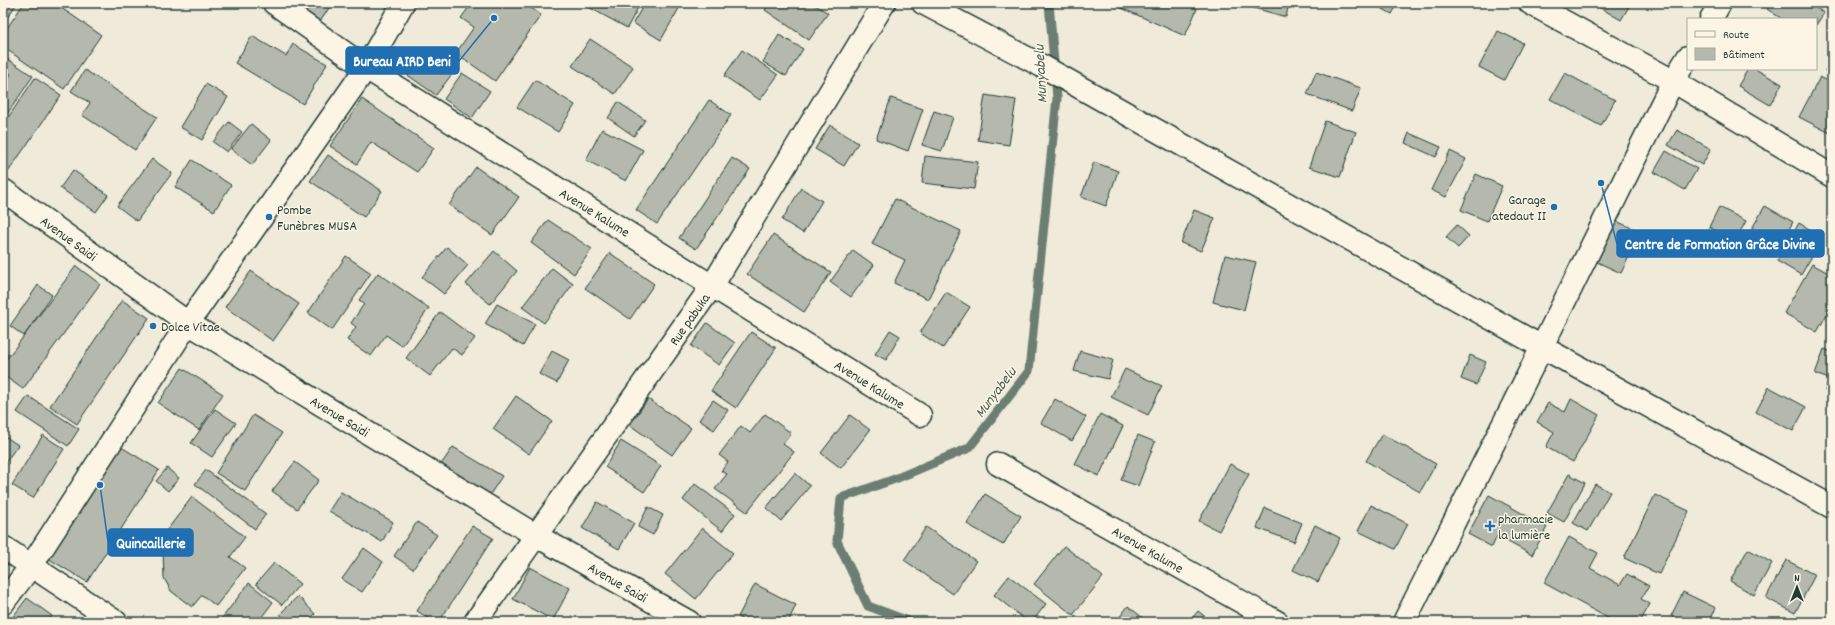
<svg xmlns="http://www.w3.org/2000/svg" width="1835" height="625" font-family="Dekko,sans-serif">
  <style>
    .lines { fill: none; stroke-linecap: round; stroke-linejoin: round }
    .stream { stroke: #6c7d71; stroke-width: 9 }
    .building { fill: #b5b9ad; stroke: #1f3d34 }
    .minor-casing { stroke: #1f3d34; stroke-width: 25 }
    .minor { stroke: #fcf5e5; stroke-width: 22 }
    .poi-dot { fill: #1f6fb2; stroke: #fcf5e5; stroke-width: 1.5 }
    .labels { text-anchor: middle; stroke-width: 3; stroke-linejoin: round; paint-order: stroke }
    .poi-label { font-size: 14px; fill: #1f3d34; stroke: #fcf5e5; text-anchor: start }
    .street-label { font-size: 14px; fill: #1f3d34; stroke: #fcf5e5 }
    .water-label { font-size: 15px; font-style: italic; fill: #455d53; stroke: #fcf5e5 }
    .leader { fill: none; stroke: #1f6fb2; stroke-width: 1.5 }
    .callout-dot { fill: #1f6fb2; stroke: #fcf5e5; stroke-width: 1.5 }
    .callout { fill: #1f6fb2; stroke: #1f6fb2; stroke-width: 1.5 }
    .callout-label { font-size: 15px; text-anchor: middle; font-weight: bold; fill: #fff }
  </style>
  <rect width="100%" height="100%" fill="#efeada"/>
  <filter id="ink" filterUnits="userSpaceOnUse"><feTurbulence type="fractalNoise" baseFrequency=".025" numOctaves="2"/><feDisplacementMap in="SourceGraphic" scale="8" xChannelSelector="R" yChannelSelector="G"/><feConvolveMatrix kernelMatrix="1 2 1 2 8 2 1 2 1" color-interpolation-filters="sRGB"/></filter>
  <g filter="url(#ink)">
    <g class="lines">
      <path class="stream" d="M911,622L868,606L837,541L841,498L895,479L969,448L1029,371L1057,98L1049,3"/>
    </g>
    <path class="building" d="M3,3H17L3,24Z
      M24,3H54L101,35L64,89L3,47V34Z
      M289,3H332L320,22Z
      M472,3H524L541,15L495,81L456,53L474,27L461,18Z
      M581,3H682L661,40L633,23L643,6L640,4L627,28Z
      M769,3H812L828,13L809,40L765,10Z
      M1121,3H1183L1197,9L1185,36L1119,7Z
      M1236,3H1289L1286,17Z
      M1372,3H1398L1392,14Z
      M1592,3H1631L1621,20Z
      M1771,3H1809L1824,13L1816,25V19H1782L1767,9Z
      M1498,31L1523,43L1504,80L1479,67Z
      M779,35L803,49L786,76L763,62Z
      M252,36L286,56L293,44L327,64L303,104L235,63Z
      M590,39L633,67L615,94L572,66Z
      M742,50L778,75L760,100L724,76Z
      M421,52L452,74L436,95L406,74Z
      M3,56L33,76L3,120V86L11,74L3,69Z
      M1832,58V74L1825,71Z
      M1748,69H1755L1782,84L1770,105L1738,86Z
      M85,70L157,117L135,150L82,115L90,103L71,91Z
      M3,72L8,75L3,83Z
      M1316,72L1361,88L1352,111L1307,94Z
      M462,73L490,91L472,118L444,99Z
      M1565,73L1615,100L1601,126L1550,99Z
      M1820,77L1832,83V134L1799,117Z
      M35,78L61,95L6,175L3,173V125Z
      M535,80L575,105L558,132L517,107Z
      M206,84L228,97L202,140L180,127Z
      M985,95L1016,100L1009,145L978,140Z
      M891,98L923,109L908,151L876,139Z
      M362,99L434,148L417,172L371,142L357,164L330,146Z
      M709,100L731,115L657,224L636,210Z
      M618,102L645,120L634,136L608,118Z
      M934,111L953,117L942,151L922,145Z
      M1325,121L1356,132L1340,177L1309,167Z
      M229,122L242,132L227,152L213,142Z
      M251,124L271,140L252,165L231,149Z
      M830,125L858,143L844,166L815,149Z
      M602,129L643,150L626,181L586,160Z
      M1677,130L1711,149L1702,165L1668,145Z
      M1409,133L1441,147L1436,157L1405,143Z
      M1450,151L1466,159L1446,197L1431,190Z
      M1666,151L1697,169L1685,190L1654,172Z
      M328,155L382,191L364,217L310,181Z
      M925,156L978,162L974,189L922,183Z
      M732,158L750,169L696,249L679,238Z
      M152,159L172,173L137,221L117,206Z
      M192,160L231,185L214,211L175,187Z
      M1094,162L1118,171L1106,206L1081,197Z
      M476,167L519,197L492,235L449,205Z
      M73,170L108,195L96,212L60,188Z
      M1476,174L1502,186L1487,221L1461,210Z
      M801,188L822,201L803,233L782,220Z
      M895,199L961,231L928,299L894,283L905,260L872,244Z
      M1765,206L1793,222L1780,245L1751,230Z
      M1719,207L1746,221L1735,241L1709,227Z
      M1194,210L1215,218L1201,251L1181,243Z
      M548,220L592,249L574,274L531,243Z
      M1616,221L1641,232L1621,273L1597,262Z
      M1799,223L1823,237L1801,275L1777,261Z
      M1457,225L1469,236L1458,248L1446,237Z
      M773,235L831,272L804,312L747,274Z
      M447,247L468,265L444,294L422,277Z
      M853,250L874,265L851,297L830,282Z
      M494,251L517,271L490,304L466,284Z
      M610,253L654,284L630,319L585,288Z
      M1225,255L1256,262L1244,310L1213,302Z
      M346,256L371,273L332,330L308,313Z
      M1812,264L1832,275V305L1817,332L1784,313Z
      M76,266L100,284L23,389L3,375V364Z
      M552,268L573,284L544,323L522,307Z
      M251,271L299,304L273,341L225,307Z
      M378,273L429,308L402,346L386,335L371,356L347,340L356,327L351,323L364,304L359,300Z
      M38,285L52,295L24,336L10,326Z
      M946,292L970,307L943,348L920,333Z
      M122,300L149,318L77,424L50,406Z
      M497,304L535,324L523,346L485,324Z
      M440,312L475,338L462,355L452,348L430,376L406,358Z
      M707,323L735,343L719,365L691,346Z
      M890,330L900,336L886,360L875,354Z
      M751,332L776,348L736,408L711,391Z
      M3,348L9,354L3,360Z
      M1824,349L1832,352V393L1825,391L1829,379L1815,374Z
      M552,351L569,360L557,383L539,374Z
      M1080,351L1113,360L1108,379L1074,371Z
      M1470,355L1486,362L1476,385L1461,379Z
      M182,368L223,394L199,430L158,403Z
      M1125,369L1162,386L1148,415L1111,397Z
      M1769,387L1806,407L1793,431L1756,412Z
      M28,396L79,429L68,446L17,412Z
      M516,396L552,421L529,454L493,429Z
      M648,399L691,428L672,455L630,425Z
      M1055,399L1086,417L1072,441L1041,423Z
      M1571,399L1599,415L1573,462L1546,447L1554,432L1537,422L1548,403L1565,412Z
      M713,400L728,410L714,430L699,420Z
      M215,409L236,423L212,457L191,443Z
      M765,414L791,433L783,444L794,452L747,512L715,489L727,474L721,471L728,462L719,455L741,426L750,433Z
      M1100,414L1123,426L1099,476L1075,464Z
      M253,415L282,433L245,491L216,473Z
      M850,415L870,430L841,468L821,453Z
      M1382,434L1436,464L1420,492L1366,461Z
      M3,435L18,445L3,466Z
      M43,435L64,449L33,498L12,485Z
      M1138,435L1155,442L1138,486L1121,480Z
      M621,441L661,466L644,492L605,467Z
      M118,445L159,470L87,582L46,557Z
      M453,447L502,476L489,496L440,466Z
      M295,462L319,480L297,509L272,491Z
      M1230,464L1249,474L1219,531L1199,521Z
      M167,468L179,478L168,491L156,481Z
      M206,470L266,514L255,529L195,484Z
      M795,473L810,486L781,521L766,508Z
      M1569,474L1585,483L1564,522L1547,513Z
      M695,484L735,514L722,531L683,500Z
      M1595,484L1610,492L1588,531L1573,523Z
      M341,492L393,522L382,542L329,511Z
      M985,494L1021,516L1003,545L967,524Z
      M1489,495L1547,527L1532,555L1497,536L1492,547L1468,534Z
      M1655,495L1689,511L1659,574L1624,558Z
      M192,497L245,537L230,557L245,568L216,606L202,595L192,607L171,591L164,578L163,551L171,536L167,530Z
      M597,502L634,523L619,549L582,528Z
      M1371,505L1408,524L1395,549L1358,531Z
      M648,507L663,515L653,535L638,527Z
      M1265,508L1302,523L1294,542L1257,528Z
      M417,522L437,535L413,569L394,556Z
      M1315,525L1340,538L1318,582L1293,570Z
      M472,526L493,538L439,622H434L417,611Z
      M926,527L976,561L953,594L904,560Z
      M702,528L733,553L696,599L665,574Z
      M1569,537L1598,553L1590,568L1620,585L1627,574L1649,586L1641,599L1650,604L1640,622H1615L1544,583Z
      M1064,546L1103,577L1073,615L1034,584Z
      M364,548L383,562L362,592L342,579Z
      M1748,549L1772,563L1754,595L1730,581Z
      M1786,560L1815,575L1795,613L1766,598Z
      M274,563L300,584L282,605L256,584Z
      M530,567L570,588L553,620L513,599Z
      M1009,576L1046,604L1032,622H1028L994,595Z
      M249,583L273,602L258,622H219Z
      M755,584L796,605L788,622H747L738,617Z
      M1683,592L1716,608L1709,622H1682L1671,616Z
      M298,596L315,614L307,622H287L280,614Z
      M27,598L52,616L47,622H9Z
      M1128,606L1148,622H1116Z
      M1198,611L1212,622H1189Z"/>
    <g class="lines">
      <g class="minor-casing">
        <path id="minor" d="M274,3L366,68L712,286L920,415
          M923,3L1042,66L1542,347L1832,507
          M1530,3L1673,81L1832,176
          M1711,19L1720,3
          M3,190L188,323L535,535L689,622
          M998,464L1277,622
          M3,547L116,622
          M3,603L31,566L188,323L366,68L403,3
          M475,622L712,286L884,3
          M1404,622L1542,347L1673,81L1688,57"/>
      </g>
      <use href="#minor" class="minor"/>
    </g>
  </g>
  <g class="poi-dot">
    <circle cx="1554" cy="207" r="4"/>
    <circle cx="269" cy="217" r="4"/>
    <circle cx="153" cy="326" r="4"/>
    <path d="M1488 520h4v4h4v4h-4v4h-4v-4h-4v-4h4z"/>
  </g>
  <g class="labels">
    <g class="poi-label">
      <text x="1546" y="204" text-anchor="end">Garage<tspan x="1546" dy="16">atedaut II</tspan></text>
      <text x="277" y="214">Pombe<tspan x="277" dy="16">Funèbres MUSA</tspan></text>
      <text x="161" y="331">Dolce Vitae</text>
      <text x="1498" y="523">pharmacie<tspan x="1498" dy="16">la lumière</tspan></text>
    </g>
    <g class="street-label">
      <text transform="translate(595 212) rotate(32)" y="5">Avenue Kalume</text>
      <text transform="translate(69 238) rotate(36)" y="5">Avenue Saidi</text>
      <text transform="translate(689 319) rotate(-55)" y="5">Rue pabuka</text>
      <text transform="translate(870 384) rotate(32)" y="5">Avenue Kalume</text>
      <text transform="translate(340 416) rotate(31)" y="5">Avenue Saidi</text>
      <text transform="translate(1148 549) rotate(30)" y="5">Avenue Kalume</text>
      <text transform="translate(618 582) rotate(30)" y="5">Avenue Saidi</text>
    </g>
    <g class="water-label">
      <text transform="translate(1040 74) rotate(-93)" y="5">Munyabelu</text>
      <text transform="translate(995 392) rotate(-53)" y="5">Munyabelu</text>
    </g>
  </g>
  <path class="leader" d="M494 18L459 61M1601 183L1617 244M100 485L108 542"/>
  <g class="callout-dot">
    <circle cx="494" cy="18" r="4"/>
    <circle cx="1601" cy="183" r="4"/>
    <circle cx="100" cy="485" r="4"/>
  </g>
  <g class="callout">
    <rect x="346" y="47" width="113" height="27" rx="4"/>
    <rect x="1617" y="230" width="207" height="27" rx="4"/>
    <rect x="108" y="529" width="85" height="27" rx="4"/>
  </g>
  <g class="callout-label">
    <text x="402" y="66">Bureau AIRD Beni</text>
    <text x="1720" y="249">Centre de Formation Grâce Divine</text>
    <text x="151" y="548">Quincaillerie</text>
  </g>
  <rect width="1835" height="625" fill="none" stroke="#fcf5e5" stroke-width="16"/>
  <rect x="8" y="8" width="1819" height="609" fill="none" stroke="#1f3d34" stroke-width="1.5" filter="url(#ink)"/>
  <rect x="1687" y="18" width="130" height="52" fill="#fcf5e5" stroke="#a4ab9e"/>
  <rect x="1695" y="31" width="20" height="6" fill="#fcf5e5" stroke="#a4ab9e"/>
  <text x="1723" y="38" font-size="12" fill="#1f3d34">Route</text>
  <rect x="1695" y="48" width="20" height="12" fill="#b5b9ad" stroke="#a4ab9e"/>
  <text x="1723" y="58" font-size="12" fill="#1f3d34">Bâtiment</text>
  <g transform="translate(1797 587)" stroke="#fcf5e5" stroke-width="3" paint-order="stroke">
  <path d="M0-3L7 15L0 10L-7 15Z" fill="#1f3d34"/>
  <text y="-6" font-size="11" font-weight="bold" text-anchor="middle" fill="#1f3d34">N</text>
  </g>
</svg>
